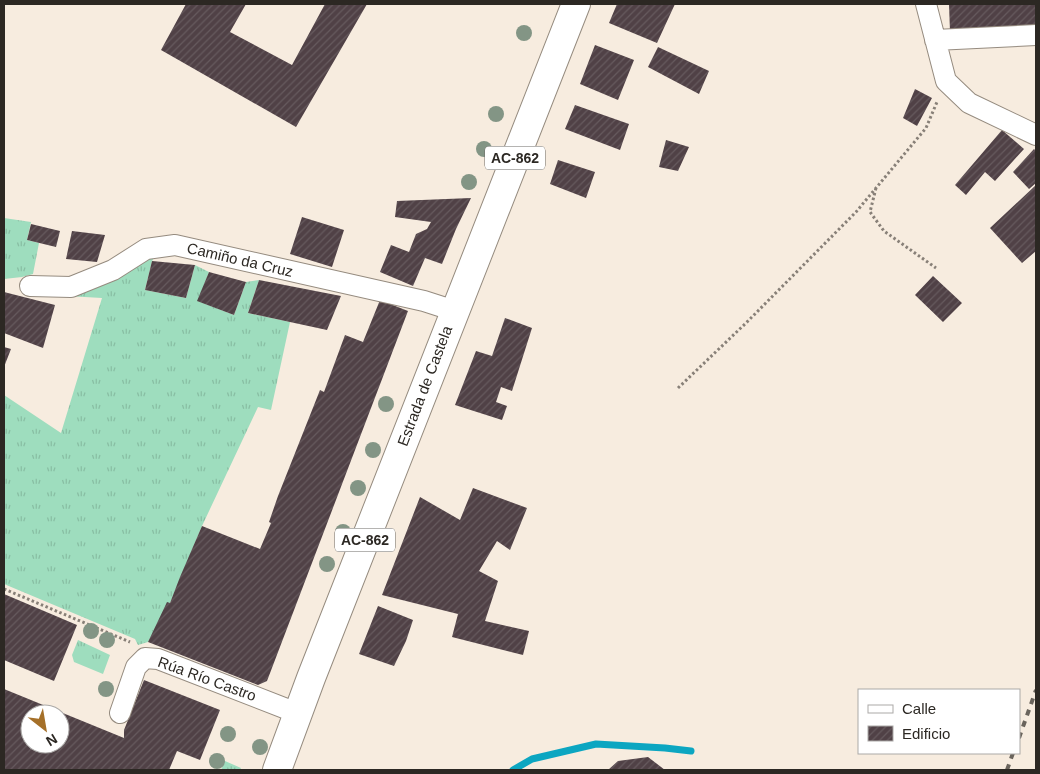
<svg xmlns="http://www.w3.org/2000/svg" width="1040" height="774" font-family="Arial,sans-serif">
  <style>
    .grass { fill: url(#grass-tufts) }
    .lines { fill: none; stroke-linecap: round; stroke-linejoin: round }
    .stream { stroke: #0ca6c1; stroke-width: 7 }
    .building { fill: url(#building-hatch); fill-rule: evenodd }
    .minor-casing { stroke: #958b7f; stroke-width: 22 }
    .primary-casing { stroke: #958b7f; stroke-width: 30 }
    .path { stroke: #888078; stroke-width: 3; stroke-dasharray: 2.5 2.5; stroke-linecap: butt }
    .minor { stroke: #fff; stroke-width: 20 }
    .primary { stroke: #fff; stroke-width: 28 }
    .rail { stroke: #6a645c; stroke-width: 4; stroke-dasharray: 6 6; stroke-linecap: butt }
    .tree { fill: #839585 }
    .labels { text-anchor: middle; stroke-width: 5; stroke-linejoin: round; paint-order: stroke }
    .shield { fill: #fff; stroke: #6b6865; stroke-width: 1 }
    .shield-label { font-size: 14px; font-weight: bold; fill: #2c2823 }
    .street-label { font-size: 15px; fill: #2c2823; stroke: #fff }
  </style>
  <defs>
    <pattern id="grass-tufts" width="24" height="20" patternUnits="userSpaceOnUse" patternTransform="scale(1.25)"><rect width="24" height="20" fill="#9eddbe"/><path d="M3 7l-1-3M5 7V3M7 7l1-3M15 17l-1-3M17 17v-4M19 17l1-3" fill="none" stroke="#88bea3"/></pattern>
    <pattern id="building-hatch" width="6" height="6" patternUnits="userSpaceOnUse" patternTransform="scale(1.25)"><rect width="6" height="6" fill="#504146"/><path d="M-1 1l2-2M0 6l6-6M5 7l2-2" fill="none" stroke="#665a5e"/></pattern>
  </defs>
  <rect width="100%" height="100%" fill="#f7ecdf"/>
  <path class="grass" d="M4,218L31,222L27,240L39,243L33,274L22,277L4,279Z
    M156,255L152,261L145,290L186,298L195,265L209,272L198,301L234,315L246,282L259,280L248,313L290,322L271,410L258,407L202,526L170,603L148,642L138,645L135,639L4,584V395L61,433L102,298L67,296Z
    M78,640L110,655L103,674L74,662L72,655Z
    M225,761L241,768L240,770H221Z"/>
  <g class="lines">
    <path class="stream" d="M513,770L532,759L596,744L665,748L691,751"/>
  </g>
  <path class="building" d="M186,4H246L230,32L292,65L325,4H367L296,127L161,50Z
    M617,4H675L657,43L609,23Z
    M949,4H1036V29L950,32Z
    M595,45L634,60L618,100L580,84Z
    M658,47L709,71L699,94L648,67Z
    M915,89L932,98L917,126L903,118Z
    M575,105L629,124L620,150L565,129Z
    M1002,130L1024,149L995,181L985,172L966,195L955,185Z
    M666,140L689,147L678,171L659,167Z
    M1034,149L1036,151V183L1029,189L1013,172Z
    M558,160L595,172L586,198L550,184Z
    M1036,185V251L1022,263L990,228Z
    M471,198L456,229L442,264L425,258L413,286L380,272L391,245L409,252L416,234L427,229L431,222L395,217L397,201Z
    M302,217L344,230L332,267L290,254Z
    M31,224L60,231L56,247L27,240Z
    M72,231L105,235L97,262L66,259Z
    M152,261L195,265L186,298L145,290Z
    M209,272L246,282L234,315L197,301Z
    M933,276L962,303L943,322L915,295Z
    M259,280L341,296L327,330L248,313Z
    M4,292L55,305L43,348L4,333Z
    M380,300L408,311L267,681L258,685L148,642L167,602L170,603L180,577L202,526L260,549L271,523L269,522L278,496L320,390L324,392L345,335L363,342Z
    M505,318L532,328L512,391L501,387L496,402L507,406L502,420L455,405L476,351L492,356Z
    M4,347L11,349L4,367Z
    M473,488L527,508L510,550L497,541L479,571L498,581L485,621L529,631L523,655L452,637L458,614L382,595L420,497L460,520Z
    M4,594L77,625L54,681L4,660Z
    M378,606L413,620L406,641L394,666L359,654Z
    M144,680L220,710L200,760L177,751L169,770H4V689L124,738V730ZM30,714H60V744H30Z
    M648,757L665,770H608L618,761Z"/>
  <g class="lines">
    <g class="minor-casing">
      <path id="minor" d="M926,4L946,81L969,103L1036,135
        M935,40L1036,35
        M30,286L71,287L113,270L146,249L175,245L424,301L455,311
        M120,713L136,667L145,658L158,659L297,713"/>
    </g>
    <g class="primary-casing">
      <path id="primary" d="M277,770L311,678L576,4"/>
    </g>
    <path class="path" d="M876,188L870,212L884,231L936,268
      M678,388L746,323L856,212L926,128L937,102
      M4,589L130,642"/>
    <use href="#minor" class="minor"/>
    <use href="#primary" class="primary"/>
    <path class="rail" d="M1019,738L1036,690
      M1007,770L1013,753"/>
  </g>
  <g class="tree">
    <circle cx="524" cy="33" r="8"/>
    <circle cx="496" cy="114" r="8"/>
    <circle cx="484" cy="149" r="8"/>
    <circle cx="469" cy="182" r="8"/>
    <circle cx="386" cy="404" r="8"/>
    <circle cx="373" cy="450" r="8"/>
    <circle cx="358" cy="488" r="8"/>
    <circle cx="343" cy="532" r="8"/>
    <circle cx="327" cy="564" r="8"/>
    <circle cx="91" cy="631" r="8"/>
    <circle cx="107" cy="640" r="8"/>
    <circle cx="106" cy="689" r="8"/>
    <circle cx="228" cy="734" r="8"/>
    <circle cx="260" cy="747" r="8"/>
    <circle cx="217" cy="761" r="8"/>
  </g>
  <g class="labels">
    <g class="shield">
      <rect x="485" y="146.5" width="60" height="23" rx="4"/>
      <rect x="335" y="528.5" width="60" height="23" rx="4"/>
    </g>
    <g class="shield-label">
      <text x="515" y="163">AC-862</text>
      <text x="365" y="545">AC-862</text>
    </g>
    <g class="street-label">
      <text transform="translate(240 260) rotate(13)" y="5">Camiño da Cruz</text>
      <text transform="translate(425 386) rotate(-69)" y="5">Estrada de Castela</text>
      <text transform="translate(207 679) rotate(20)" y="5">Rúa Río Castro</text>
    </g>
  </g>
  <rect width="1040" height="774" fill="none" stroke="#2c2823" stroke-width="10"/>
  <rect x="858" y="689" width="162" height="65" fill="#ffffff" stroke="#aba9a7"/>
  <rect x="868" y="705" width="25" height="8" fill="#ffffff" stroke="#aba9a7"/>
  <text x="902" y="714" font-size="15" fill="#2c2823">Calle</text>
  <rect x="868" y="726" width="25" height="15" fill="url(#building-hatch)" stroke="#aba9a7"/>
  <text x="902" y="739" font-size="15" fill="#2c2823">Edificio</text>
  <g transform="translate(45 729) rotate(149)"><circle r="24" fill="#ffffff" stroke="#aba9a7"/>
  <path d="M0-4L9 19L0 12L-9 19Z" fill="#a57029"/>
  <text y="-8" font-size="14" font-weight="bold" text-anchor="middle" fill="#2c2823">N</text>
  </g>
</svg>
